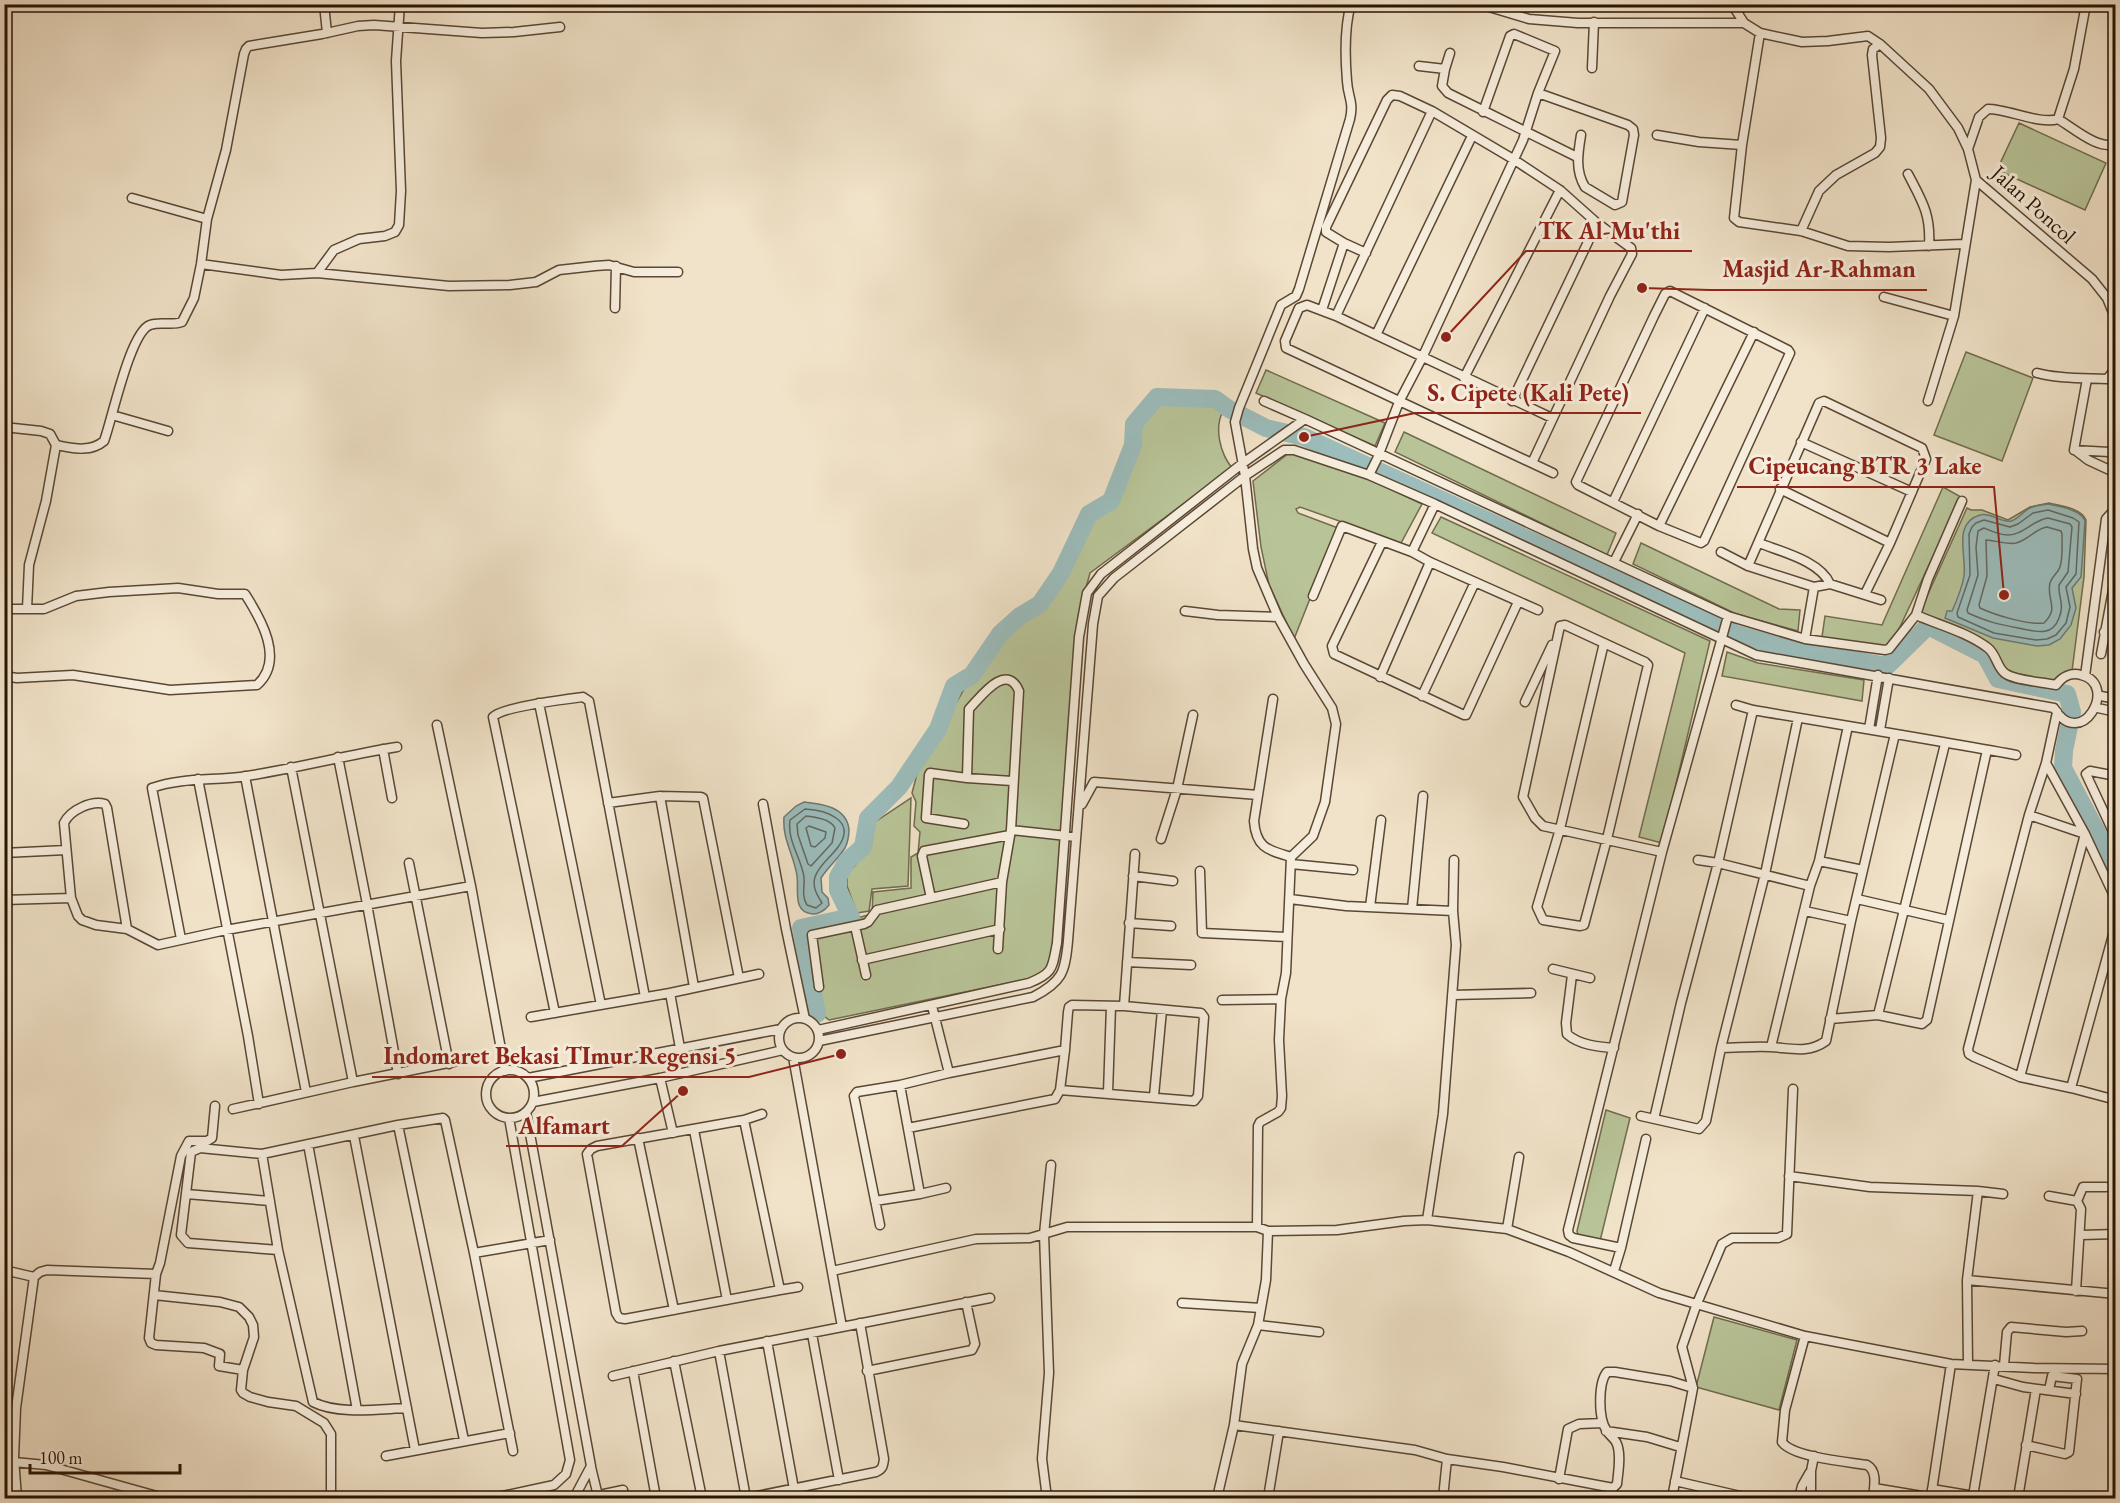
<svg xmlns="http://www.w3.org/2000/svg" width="2120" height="1503" font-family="'EB Garamond',serif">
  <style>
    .green { fill: #b8c498; stroke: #706c4e; stroke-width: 1.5 }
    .water { fill: #9cbdbc; stroke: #6e7972; stroke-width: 1.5 }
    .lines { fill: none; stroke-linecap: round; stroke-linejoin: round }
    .shore { stroke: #626860; stroke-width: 1.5 }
    .river { stroke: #9cbdbc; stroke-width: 18 }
    .street-casing { stroke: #5a4734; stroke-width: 11 }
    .street { stroke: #f6eddc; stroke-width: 8 }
    .labels { text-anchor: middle; stroke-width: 6; stroke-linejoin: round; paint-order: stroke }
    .street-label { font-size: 22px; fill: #281303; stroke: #f6eddc }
    .leader { fill: none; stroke: #8f2418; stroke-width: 2 }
    .callout-dot { fill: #8f2418; stroke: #f6eddc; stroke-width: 2 }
    .callout-label { font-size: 24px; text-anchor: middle; font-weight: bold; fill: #8f2418; stroke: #f6eddc; stroke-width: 6; stroke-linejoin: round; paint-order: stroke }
  </style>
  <rect width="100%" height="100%" fill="#f1e3c9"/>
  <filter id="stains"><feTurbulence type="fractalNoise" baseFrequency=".00333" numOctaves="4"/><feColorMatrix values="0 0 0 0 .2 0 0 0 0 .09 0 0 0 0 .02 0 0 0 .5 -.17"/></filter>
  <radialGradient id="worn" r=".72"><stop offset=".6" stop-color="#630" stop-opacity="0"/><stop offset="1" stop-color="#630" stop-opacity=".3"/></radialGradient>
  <path class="green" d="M2019,123L2106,163L2085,210L1997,170Z
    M1966,352L2033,378L2002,461L1934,435Z
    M1266,370L1385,423L1375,446L1256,393Z
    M1158,401L1215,402L1223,411C1214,428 1220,453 1232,468L1090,573L1078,617L1052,948L1049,966L1037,977L829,1020L821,1014L808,931L872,914L873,892L911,888V857L918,853L920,832L914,826L916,802L912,793L917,774L963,691L1015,624L1043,606L1070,564L1090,517L1114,502L1138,446V425Z
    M1404,432L1616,533L1607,555L1395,452Z
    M1289,453L1352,471L1422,504L1401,543L1300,507L1296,509L1298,513L1338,528L1294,639L1269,585L1261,547L1253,481Z
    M1943,487L1961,497L1898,631L1886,646L1882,648L1822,637L1825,616L1882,625Z
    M2049,503C2061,506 2081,508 2086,520L2084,577L2072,671L2055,682L2005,672L1988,642L1919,614L1967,508L1971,510H1982L2008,520L2030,507Z
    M1441,517L1710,641L1662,843L1639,837L1685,653L1432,533Z
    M1641,543L1779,609L1800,610L1798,631L1736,614L1633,564Z
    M1727,652L1758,663L1864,680L1862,701L1722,676Z
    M911,798L908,886L872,889L869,911L857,913L847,886V874L871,847L875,822Z
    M1606,1110L1630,1118L1600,1241L1578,1235L1577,1231Z
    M1714,1317L1797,1340L1779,1410L1696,1387Z"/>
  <path class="water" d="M2048,504C2060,506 2081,510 2085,521L2081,577L2072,588L2076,608L2071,625L2060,639L2049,645L2037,646L1993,638L1945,618L1947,611H1952C1957,600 1962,588 1964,576C1967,556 1952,523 1980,515C1990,512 2001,523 2011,521C2019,519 2023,511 2030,508C2036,505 2043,505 2048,504Z
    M804,802C823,804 846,807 849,829C849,836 848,842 845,848C838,859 828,867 821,878L822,892L828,898L829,905C825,910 820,914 813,914C792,913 799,890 797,876C794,855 782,839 784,817L796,806Z"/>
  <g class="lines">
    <path class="shore" d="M2048,510L2073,518L2079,522L2076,574L2066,587L2070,607L2066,623L2056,635L2047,639L2036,640L1994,633L1958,617L1957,613L1970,575L1969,534L1972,527L1976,523L1984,520L2010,527L2018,524L2033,513Z
      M2048,518L2070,524L2072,527L2068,572L2059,585C2058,598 2065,604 2059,618C2052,638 2034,631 2018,628C1997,624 1988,622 1968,613L1967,610L1978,575L1976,547L1978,531L1984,528C1991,531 2000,535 2008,535C2023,535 2033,520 2048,518Z
      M2047,527L2061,531L2062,534C2062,543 2063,558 2060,567C2058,573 2052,576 2050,583C2046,601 2060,607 2044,623C2027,625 1995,615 1980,608L1979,605L1987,576L1986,540C1995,540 2005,545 2016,543C2028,540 2035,529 2047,527Z
      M805,809C825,810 858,820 838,847C831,857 819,865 815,877C812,887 817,895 822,903L816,908L807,905C801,895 805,887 804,877C801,857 787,841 790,820Z
      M806,816C816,817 831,819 835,828L832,843L811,866L808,864L798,835L797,824Z
      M809,826L826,832L825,838L815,847L811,846L806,828Z"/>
    <path class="river" d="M817,1014L801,928L851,917L838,890V877L847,861L863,847L868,818L899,787L938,729L954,686L972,675L1000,634L1020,616L1040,604L1061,573L1089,514L1111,501L1133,445L1134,424L1157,397L1215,399L1229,409L1266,428L1304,437L1736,634L1783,647L1887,666L1928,626L1985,655L1998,679L2067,694L2072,712L2064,751L2063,768L2116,868"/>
    <g class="street-casing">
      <path id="street" d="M324,4L327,33
        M1479,4L1529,19L1578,23H1744
        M1732,4L1744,23L1760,33L1802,42L1828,41L1868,36L1880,44L1929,89L1958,128L1968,149L1976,180L2092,279L2107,298L2116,320
        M1760,33L1742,145L1734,218L1739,222L1801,231L1848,246L1889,247L1964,244
        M1450,53L1445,69L1442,86L1448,93L1577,157
        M1419,66L1445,69
        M1592,68L1594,22
        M1538,93L1628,125L1633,129L1634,135L1622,202L1615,205L1585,187C1575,171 1578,153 1581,135
        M2058,119C2072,127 2100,152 2116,143
        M1657,135L1699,142L1742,145
        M1968,149L1979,117L1988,109C2008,109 2041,125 2058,119L2074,69L2086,4
        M1908,174C1922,201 1931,214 1929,246
        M132,198L207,219
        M1801,231L1819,191L1836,175L1875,153L1880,147L1881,138L1872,55L1873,49L1880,44
        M1366,253L1344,243L1326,232V227L1387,100L1392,95L1400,96L1432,111L1513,159L1560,190L1597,223L1631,248L1632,254L1610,296L1532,463
        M201,264L281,275L317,273L449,286L510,285L536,282L559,270L595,266L609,265L634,272H678
        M317,273L334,250L359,239L385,236L395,232L399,225L401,191L396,61L400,4
        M1670,291L1788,350L1790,353L1704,541L1701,543L1659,526L1578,485L1576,482L1654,316L1665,294Z
        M1884,297L1954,316
        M615,308L616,266
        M1322,310L1344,243
        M1336,316L1432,111
        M1376,335L1472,136
        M2037,373C2059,379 2084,378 2107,379L2116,368
        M1464,378L1560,190
        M1264,401L1305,419
        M1512,401L1597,223
        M1928,401L1954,316L1976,180
        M112,415L168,431
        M1552,418L1336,316L1307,305L1299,308L1285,341L1286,348L1553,473
        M4,427L41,431L50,434L56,445L46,501L29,565L27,609
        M1801,442L1912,492
        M56,445C72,448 90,453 104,441C112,420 130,332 150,325C160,321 172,326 182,322L194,298L201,264L207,219L226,150L244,54L246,49L249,46L322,34L358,26L374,25L482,33L514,32L560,27
        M2074,450L2087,379
        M2074,450L2109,452L2114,448L2116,438
        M2075,450L2088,460L2116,473
        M1369,475L1377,459L1399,402L1422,358L1523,140L1538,93L1555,51L1514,34L1510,36L1483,112
        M1780,489L1890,543
        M1613,502L1705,308
        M1435,504L1412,552L1430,562L1538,610
        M1659,526L1754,332
        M1382,542L1332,646L1334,654L1464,715H1466L1518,602
        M1759,543C1782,552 1820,561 1830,584
        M1721,552L1748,566L1814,587L1830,584L1881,600
        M1614,562L1638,514
        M1748,566L1819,403L1824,401L1922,448L1926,459L1890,543L1865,594
        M1313,596L1342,526L1412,552
        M4,609H44L76,596L109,592L178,588L218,594H245C261,619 285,660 257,685L170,690L73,675L17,678L4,676
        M1185,611L1218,615L1278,617
        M2104,632L2116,634
        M1805,639L1814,587
        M1604,643L1560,829L1537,907L1543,920L1580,926L1584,925L1607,839L1648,665L1645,662L1565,625L1560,626L1523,797L1535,818L1543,826L1662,852
        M2101,654L2116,574
        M2085,676L2106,519L2116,508
        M1380,677L1430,562
        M1422,696L1475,582
        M2101,696L2116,699
        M1273,699L1254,821C1256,848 1268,850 1291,857
        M1525,702L1552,645
        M539,703L601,1005
        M1736,705L1753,710C1841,725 1929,739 2016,755
        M2098,708L2116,712
        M2057,712L2046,763L2029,815L1968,1049L1969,1054L1974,1057L2020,1077L2071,1088L2116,1100
        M437,725L471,886L505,1071
        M1869,729L1878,675
        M1880,730L1889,678
        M383,749L392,798
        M338,757L367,904L398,1074
        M2046,763L2085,834L2116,900
        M291,767L353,1082
        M245,776L306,1092
        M2116,776L2090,771L2086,774L2116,838
        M967,778L1012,781
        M198,779L248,1036L259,1104
        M660,796L694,987
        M608,803L660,796L701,797L703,798L739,978
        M763,804L786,929L805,1019
        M1082,804L1094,782L1258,795
        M964,824L926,818L929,775L930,773L967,778L969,709C980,698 1006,661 1019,691L1011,830
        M1161,839L1177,789L1193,715
        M4,853L66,850
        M1698,860L1718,863L1810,886
        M1819,861L1863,870
        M409,863L449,1064
        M1291,864L1353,870
        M1200,871L1202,933L1287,937
        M1133,876L1173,881
        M1002,882L931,898L922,856L924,851L1010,835
        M1290,899L1346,906L1453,911L1456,945L1443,1114L1427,1220
        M1857,899L1948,920
        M4,900L71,898
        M1370,907L1381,820
        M1412,909L1423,796
        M1453,911L1454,860
        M1805,911L1851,921
        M1129,923L1171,926
        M855,926L866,975
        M127,929L107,808L105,804C92,800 70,810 64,823L71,898L78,916L82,920L96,925L127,929L158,945L226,930L471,886
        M181,939L152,788C182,777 216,781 247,776C298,768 347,755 397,747
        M998,949L1002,882L1011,830L1076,837
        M862,960L1000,929
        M1127,962L1191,965
        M1553,969L1590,978
        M1572,975L1566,1023L1567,1034C1579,1045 1599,1047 1614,1048
        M819,987L812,935L864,924L868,922L877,910L931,898
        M1452,995L1531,993
        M1222,1000L1281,999
        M1124,1006L1135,854
        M555,1013L493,717C501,707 567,699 583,697L589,701L645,997
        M1878,1015L1945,744
        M531,1017L670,993
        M779 1038a20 20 0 1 1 40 0a20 20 0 1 1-40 0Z
        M1830,1019L1878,1015L1922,1024L1927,1020L1987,750
        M818,1030L1029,983C1054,973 1052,968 1057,943L1079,637L1087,593L1101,574L1243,463L1305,419L1728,616L1805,639L1885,650L1889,649L1916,615L1928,579L1962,501
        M819,1041L1033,997C1062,982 1065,973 1068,941L1093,624L1098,596L1114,578L1245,476L1284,450H1294L1369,475L1435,504L1756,655L2054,708C2081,753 2120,684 2081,675C2071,672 2062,677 2056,685C2043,682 2017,681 2006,674C1997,669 1997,655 1988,648C1967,632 1939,625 1916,615
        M1771,1047L1810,886L1819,861L1848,726
        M680,1048L670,993L759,974
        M1721,1048C1737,1048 1754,1046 1770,1047C1790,1048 1808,1054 1826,1041L1851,921L1895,734
        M793,1057L842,1327L990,1298
        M486 1094a24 24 0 1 1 48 0a24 24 0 1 1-48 0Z
        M2020,1077L2085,834L2029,815
        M528,1078L781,1029
        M660,1078L673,1133
        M2071,1088L2116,924
        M1060,1090L1194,1101L1198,1096L1204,1017L1201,1013L1124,1006L1072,1005L1069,1007L1068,1012L1065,1050
        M1108,1093L1111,1006
        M1154,1096L1162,1010
        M533,1102L660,1078L783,1050
        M215,1106L212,1138L207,1141H189L181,1156L160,1263L156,1274L149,1338L151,1343L156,1345L204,1348L220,1354L219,1366L243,1370
        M233,1109L353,1082L463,1060
        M526,1112L591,1466L574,1498
        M762,1114L744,1120L597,1146L591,1149L587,1154L616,1313L619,1318L625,1319L780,1290
        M1641,1116L1699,1129L1706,1121L1721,1048L1765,874L1798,718
        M1654,1119L1681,1003L1718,863L1753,710
        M744,1120L780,1290L798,1287
        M398,1125L464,1440
        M908,1128L1055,1099L1060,1090L1065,1050L949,1073
        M694,1130L727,1300
        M354,1136L415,1450
        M638,1138L674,1310
        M308,1144L357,1410
        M262,1154L278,1250L313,1402C338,1415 379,1409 407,1408
        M1789,1176L1870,1187L1978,1191L2003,1194
        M186,1194L270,1201
        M920,1194L946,1188
        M2049,1196L2077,1201L2081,1209L2076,1291
        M875,1201L920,1194L900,1085
        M2077,1201L2083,1187H2106
        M880,1225L854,1096L857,1092L900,1085L949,1073L932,1006
        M1257,1227L1258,1126L1260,1122L1278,1112L1281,1108L1282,1096L1279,1040L1281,999L1286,973L1291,857L1313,836L1325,802L1336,724L1332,708L1304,664L1278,617L1257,568L1253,549L1245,476L1235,422L1239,408L1281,305L1296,296L1299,289L1350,119C1354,101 1348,98 1347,81C1345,57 1344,28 1351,4
        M1507,1229L1519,1157
        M2081,1235L2116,1234
        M1621,1248L1646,1139
        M278,1250L188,1243L181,1235L191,1152L200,1148L262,1154L398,1125L443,1118L445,1120L474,1253L513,1451
        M474,1253L550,1240
        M4,1270L34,1277
        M832,1271L976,1239L1030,1238L1067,1227H1257L1268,1231L1337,1230L1404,1221L1427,1220L1507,1229L1569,1252L1659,1293L1805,1336L1951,1364L2034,1368L2116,1369
        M1614,1271L1621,1248L1573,1238L1569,1235L1568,1230L1662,852L1728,616
        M1967,1280L2116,1294
        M154,1295L220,1302L239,1307L249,1317L253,1325L254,1337L243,1370L241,1390L243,1393L250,1397L268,1402L296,1406L324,1423L331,1434V1498
        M1182,1303L1261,1308
        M1258,1325L1319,1332
        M812,1334L839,1480
        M1805,1336L1785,1410L1782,1442C1792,1457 1848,1462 1867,1465C1878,1471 1874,1487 1873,1498
        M767,1341L794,1489
        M719,1351L746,1498
        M674,1361L702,1498
        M1968,1364L1967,1280L1978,1191
        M2004,1365L2007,1332L2011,1327L2066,1332L2082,1331
        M633,1371L656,1498
        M867,1371L972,1350L975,1344L966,1302
        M613,1376L719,1351L842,1327
        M1994,1379L2023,1387L2076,1394
        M1234,1425L1415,1450L1447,1459L1443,1498
        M1606,1431L1647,1437L1680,1447
        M2026,1445L2065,1454L2069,1452L2077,1379L2052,1376L2049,1390
        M386,1456L510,1433
        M1447,1459L1503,1467L1613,1488L1617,1484C1618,1473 1622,1453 1616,1442C1614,1438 1609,1435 1607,1431C1598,1419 1598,1383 1607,1372H1615L1670,1381L1693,1388
        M14,1462L46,1465L164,1498
        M591,1467L598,1496
        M1559,1479L1568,1429L1579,1424L1603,1423
        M1675,1481L1749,1498
        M1874,1488L1934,1498
        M1932,1489L1986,1498
        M1973,1496L1995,1365
        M1931,1497L1951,1364
        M17,1498L14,1458L16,1408L34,1277L40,1272L47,1270L156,1274
        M493,1498L554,1485L566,1474L570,1460L509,1118
        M585,1498L623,1490
        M747,1498L876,1472C883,1469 883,1466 884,1459L860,1323
        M1047,1498L1042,1459L1049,1373L1044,1234L1051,1165
        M1217,1498L1234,1425L1242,1364L1258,1325L1266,1280L1268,1231
        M1268,1498L1279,1431
        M1672,1498L1693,1388L1682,1347L1696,1306L1722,1244L1732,1238H1778L1787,1234L1793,1089
        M1799,1498L1802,1486L1810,1472
        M1811,1498V1471L1814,1456
        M2018,1498L2036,1389"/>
    </g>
    <use href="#street" class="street"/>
  </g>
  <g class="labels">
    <g class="street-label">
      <text transform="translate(2034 204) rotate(42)" y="8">Jalan Poncol</text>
    </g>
  </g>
  <path class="leader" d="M1446 337L1526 251H1692M1642 288L1710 290H1927M1304 437L1415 413H1641M2004 595L1994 487H1737M841 1054L749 1077H372M683 1091L622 1146H506"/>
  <g class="callout-dot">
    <circle cx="1446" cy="337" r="6"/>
    <circle cx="1642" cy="288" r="6"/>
    <circle cx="1304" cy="437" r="6"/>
    <circle cx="2004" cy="595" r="6"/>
    <circle cx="841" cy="1054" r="6"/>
    <circle cx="683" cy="1091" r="6"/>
  </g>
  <g class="callout-label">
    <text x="1609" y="239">TK Al-Mu'thi</text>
    <text x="1819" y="277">Masjid Ar-Rahman</text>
    <text x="1528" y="401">S. Cipete (Kali Pete)</text>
    <text x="1865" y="474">Cipeucang BTR 3 Lake</text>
    <text x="560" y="1064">Indomaret Bekasi TImur Regensi 5</text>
    <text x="564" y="1134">Alfamart</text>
  </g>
  <rect width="2120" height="1503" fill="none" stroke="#f1e3c9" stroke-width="24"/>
  <rect x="6" y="6" width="2108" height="1491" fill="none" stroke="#281303" stroke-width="3"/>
  <rect x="12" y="12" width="2096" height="1479" fill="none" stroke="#281303" stroke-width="1.5"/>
  <path d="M30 1464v9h150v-9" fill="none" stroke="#281303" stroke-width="3"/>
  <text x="39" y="1464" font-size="18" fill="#281303" stroke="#f6eddc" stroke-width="4.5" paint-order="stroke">100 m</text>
  <rect width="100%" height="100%" filter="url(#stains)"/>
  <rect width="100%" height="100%" fill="url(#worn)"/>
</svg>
